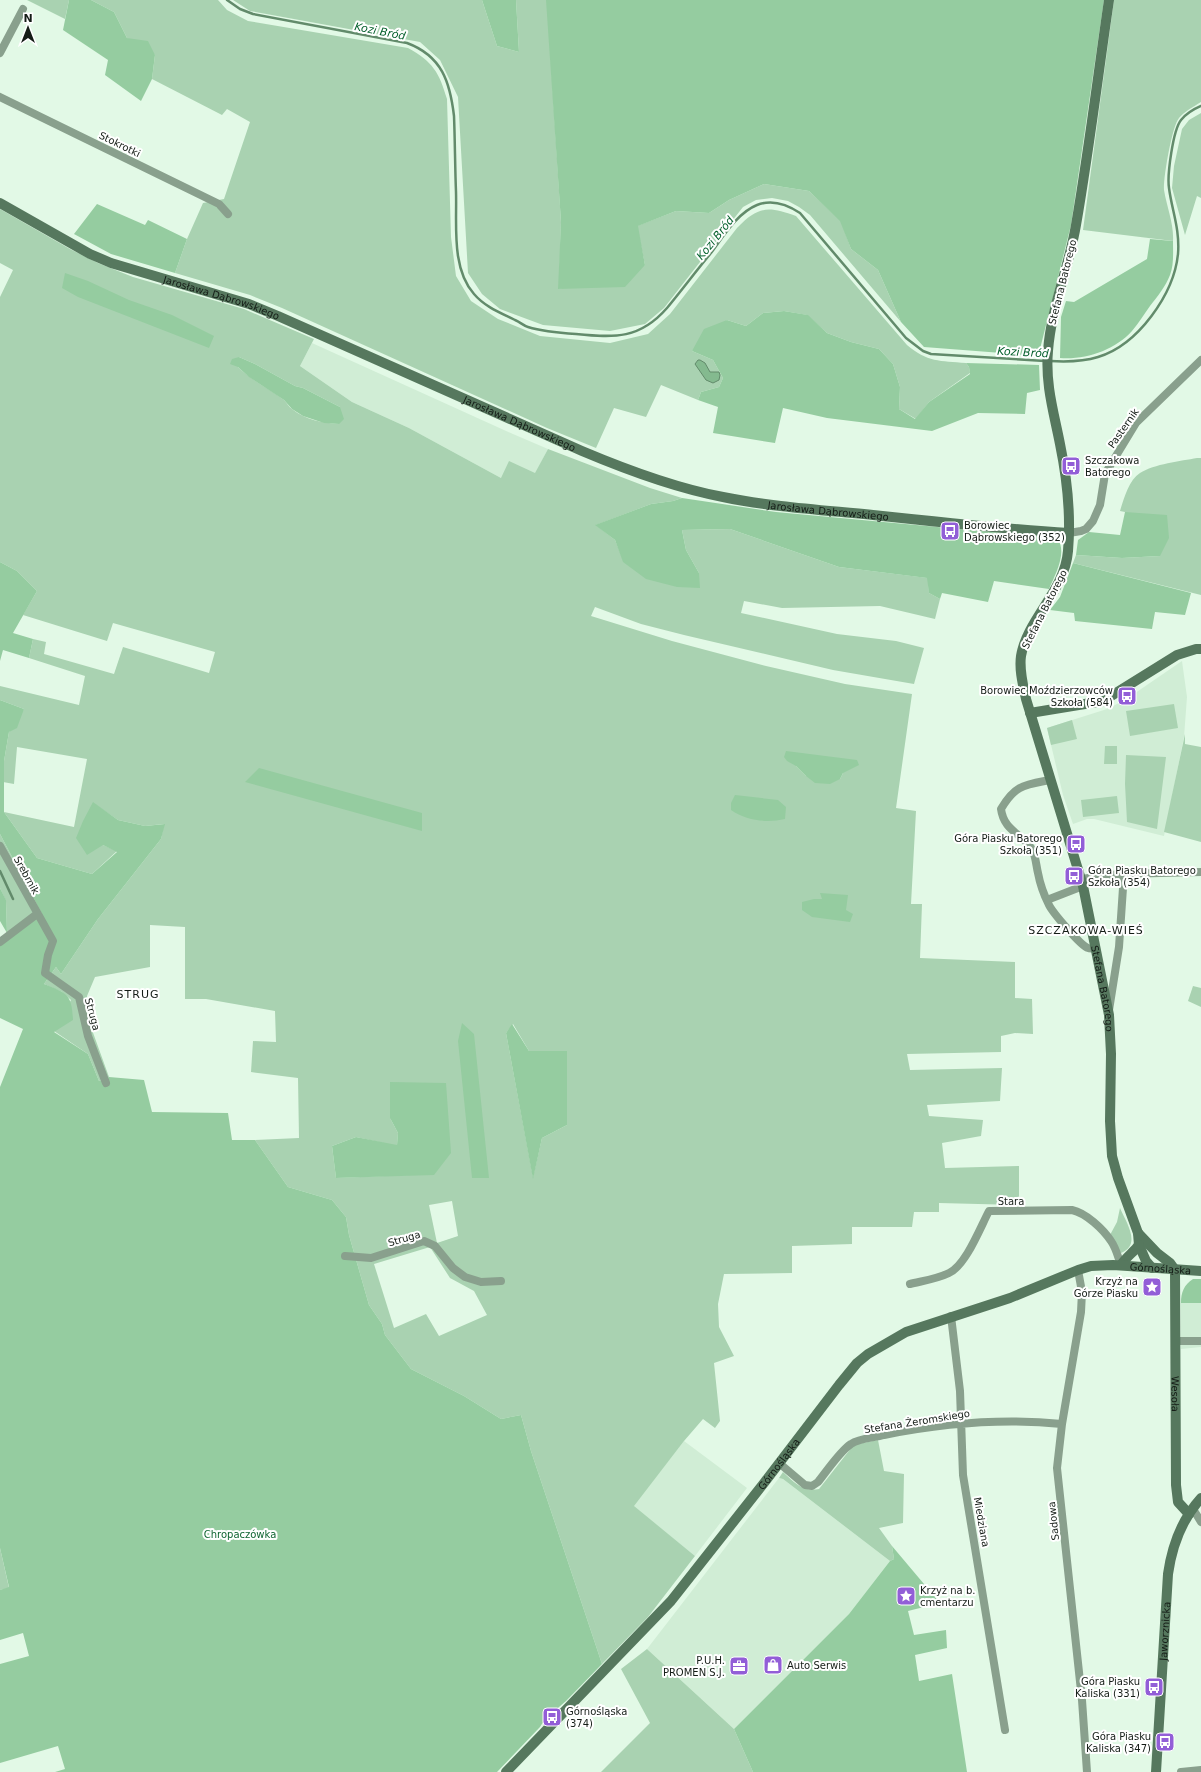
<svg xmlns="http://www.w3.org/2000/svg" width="1201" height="1772" font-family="'DejaVu Sans',sans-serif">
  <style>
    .built { fill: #d0edd5 }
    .green { fill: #a9d2b1; fill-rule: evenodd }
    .forest { fill: #95cca0 }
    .water { fill: #84ba8f; stroke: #628b6b }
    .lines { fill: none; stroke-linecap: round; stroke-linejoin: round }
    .stream { stroke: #628b6b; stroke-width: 2.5 }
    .street { stroke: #89a08d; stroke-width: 8 }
    .secondary { stroke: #56785e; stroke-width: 10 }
    .labels { text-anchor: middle; stroke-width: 4; stroke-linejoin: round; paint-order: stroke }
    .street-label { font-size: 10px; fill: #141c16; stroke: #fff }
    .poi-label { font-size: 10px; fill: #141c16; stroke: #fff; text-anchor: start }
    .park-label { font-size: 10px; fill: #0f6531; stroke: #fff }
    .water-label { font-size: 11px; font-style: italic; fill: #035f2b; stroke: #fff }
    .neighbourhood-label { font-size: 11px; letter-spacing: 1px; fill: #141c16; stroke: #fff }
  </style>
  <rect width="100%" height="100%" fill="#e2f9e6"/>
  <path class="built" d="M312,343L513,434L548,449L535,474L501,478L409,428L352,402L300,366Z
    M1182,661L1187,697L1184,737L1164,836L1094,819H1087L1073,824L1063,795L1047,728L1107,709L1125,700Z
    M1181,1303H1201V1347L1181,1349Z
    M684,1441L747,1488L695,1556L633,1506Z
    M779,1478L783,1479L890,1561L849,1614L734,1729L647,1649Z"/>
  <path class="green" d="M27,0H69L65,19Z
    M91,0H218L227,10L248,21L408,48C433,62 439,72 447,99L451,237L456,276L471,301L498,319L540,336L610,343L648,334L670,314L737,228C758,206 768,206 796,216L907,345C927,362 940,361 966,363L969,367L970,373L929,402L916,419L899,409L900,387L893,364L879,349L851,342L827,333L807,315L784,311L763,313L746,326L727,320L692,351L713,360L723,378L719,387L701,392L698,400L661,385L646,417L614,408L596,448L547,428L282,308L250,295L175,273L187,239L203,203L224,199L250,122L227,109L222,115L152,79L155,55L127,38L114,12Z
    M233,0H482L497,46L519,52L516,0H547L561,222L559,289L645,265L637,226L676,211L709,213L729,200L764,184L809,191L841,221L851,249L878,270L901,322L810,215L799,207L788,201L772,198L756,200L743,207L664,308L645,324L610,331L543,325L500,309L482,294L468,273L458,97L440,60L420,42L250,11Z
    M1114,0H1201V102C1193,107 1185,111 1179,118C1172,126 1163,179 1164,190C1167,208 1174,224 1173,241L1083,230Z
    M1201,113V198L1197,196L1185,235L1172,188L1174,166L1182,129L1189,120Z
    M0,209L70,249L98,263L133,277L244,309L314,339L300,366L352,402L409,428L501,478L509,461L535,473L548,449L650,488L682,498L673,501L651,504L596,525L615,540L624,562L699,573L686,550L682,530L730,529L839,567L928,578L929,593L940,599L935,619L880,606L782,608L744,601L741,613L837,634L896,641L924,648L914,684L833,670L684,635L641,624L595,607L591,616L672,641L766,666L845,684L912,694L896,808L916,811L911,904H922L920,958L1015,962V998L1032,999L1033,1034L1015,1033L1001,1036V1052L907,1054L910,1070L1002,1068L1000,1101L927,1105L929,1116L983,1120L981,1136L942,1143L945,1168L1019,1166V1205L939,1203V1212H914L912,1227H852V1244L792,1246V1273L724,1274L718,1304L719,1327L734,1356L714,1363L720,1421L715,1428L703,1419L684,1441L634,1506L695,1556L648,1617L602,1664L531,1451L521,1415L501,1419L464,1396L411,1369L385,1335L382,1324L369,1305L349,1235L346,1217L332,1200L288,1187L255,1140L299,1138L298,1078L251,1072L253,1041L276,1042L275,1011L206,999H185V927L150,925V967L95,977L87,996V1016L109,1077L99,1081L88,1054L54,1031L71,1000L62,992L44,984L56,967L61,974L98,919L161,839L164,824L145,826L118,820L93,803L103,845L117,851L92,874L37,858L4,812L74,827L87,759L17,747L14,784L3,782L4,761L9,732L24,709L0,700V686L79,705L85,676L29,658L33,639L46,642L44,654L114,674L123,647L209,673L215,652L113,623L107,641L23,615L37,591L17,571L0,562V297L13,270L0,263ZM239,357L255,364L295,386L303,388L340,407L339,424C323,423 305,420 292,409C289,407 287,403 284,400C269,388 252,381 238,367ZM796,766L843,773L840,779L806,776ZM513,1024L529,1051H567V1125L542,1138L533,1177L506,1033ZM390,1118L434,1174L336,1178L332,1146L356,1137L397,1146L398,1133ZM452,1201L458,1236L437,1243L429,1205ZM430,1247L450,1278L474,1291L487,1315L439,1336L426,1314L394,1328L374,1264Z
    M1197,458H1201V595L1073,563L1076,555L1122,558L1160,556L1125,512L1120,511C1124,498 1129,480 1140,473C1154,464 1181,461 1197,458Z
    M1174,704L1178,728L1130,736L1126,711Z
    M1072,720L1077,739L1051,745L1047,728Z
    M1185,734V744L1201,747V842L1164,832Z
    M1105,746H1117V764H1104Z
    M1126,755L1166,757L1157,829L1127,822L1125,784Z
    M1117,796L1119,813L1083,817L1081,800Z
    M0,834L42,914L7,933L6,901L0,888Z
    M1193,986L1201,988V1007L1188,1001Z
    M1120,1208C1126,1222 1142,1245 1121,1253L1110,1235L1117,1222Z
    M878,1440L884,1471L904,1474L903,1523L879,1528L892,1546L894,1559L890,1561L783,1479L779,1478L783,1472C795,1483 802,1492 819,1489L852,1447L858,1444Z
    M0,1548L9,1588L0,1590Z
    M647,1649L734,1729L753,1772H601L650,1723L621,1669Z"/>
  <path class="forest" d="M69,0H91L114,12L127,38L148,41L155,55L152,79L141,101L105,75L108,60L63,30Z
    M482,0H516L519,52L497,46Z
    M546,0H1104L1071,225L1040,349L1039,356L924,347L901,322L878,270L851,249L840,221L809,191L764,184L729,200L709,213L676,211L638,226L645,265L625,287L558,289L561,222Z
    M97,204L145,225L148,220L187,239L175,273L111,254L74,234Z
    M1150,239L1173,241C1173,252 1174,265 1170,275C1166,286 1157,297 1150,306C1144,314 1139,323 1132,331C1115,350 1086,360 1060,358L1061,317L1066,301L1074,302L1147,259Z
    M65,273L88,281L129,300L172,315L214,336L209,348L78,297L62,288Z
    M784,311L808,315L827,333L851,342L879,349L893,364L900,387L899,409L915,419L929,402L970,374L969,367L966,363L1039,365L1040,390L1027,393L1025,414L978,413L932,431L827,418L783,408L775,443L713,433L718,407L698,400L701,392L719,387L723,378L713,360L692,351L704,329L727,320L746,326L763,313Z
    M239,357L255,364L295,386L303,388L340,407L344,419L339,424L324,423L303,416L292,409L284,400L249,377L238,367L230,364L232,359Z
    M682,498L776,512L1057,538C1068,552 1055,575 1049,589L994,581L988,602L942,593L940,599L929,593L927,578L839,567L730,529L682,530L686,550L699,573L700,588L677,587L646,579L623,562L615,540L595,525L651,504L673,501Z
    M1125,512L1167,515L1169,538L1160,556L1122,558L1076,555L1078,540L1089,532L1120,535Z
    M0,562L17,571L37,591L13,633L33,639L29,658L3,650L0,661Z
    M1073,563L1191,593L1185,615L1155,612L1152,629L1075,621L1074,613L1050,610L1060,597Z
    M0,700L24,709L17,728L9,732L4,761V812L37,858L92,874L117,852L103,845L87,855L76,838L83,821L93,802L118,820L145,826L165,824L161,839L98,919L61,974L56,967L44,984C67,993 72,994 73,1020L54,1032L88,1054L99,1081L109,1077L144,1080L152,1112L228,1113L232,1140H255L288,1187L332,1200L346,1217L349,1235L369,1305L382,1324L385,1335L411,1369L464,1396L501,1419L521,1415L531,1451L602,1664L566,1701L545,1719L540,1727L497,1772H55L65,1769L58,1746L0,1763V1664L29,1656L23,1633L0,1640V1590L9,1587L0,1548V1087L23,1029L0,1018V946L42,914L0,834Z
    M786,751L857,760L859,765L843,773L840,779L830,784L815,783L806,776L796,766L787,761L784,757Z
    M259,768L422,813V831L245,782Z
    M735,795L778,800L786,807L785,819C767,823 747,821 731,810V803Z
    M0,888L6,900L7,933L0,921Z
    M820,893L848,895L846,910L853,914L850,922L812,917L802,910V902L814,899H822Z
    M462,1023L474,1034L489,1178H472L458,1041Z
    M512,1024L529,1051H567V1125L542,1138L533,1179L506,1033Z
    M390,1082L446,1083L451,1153L434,1175L336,1178L332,1146L356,1137L397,1145L398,1133L390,1118Z
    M1193,1279H1201V1303H1181C1181,1292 1184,1285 1193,1279Z
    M892,1546L940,1603L908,1611L914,1635L946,1630L947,1648L915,1655L919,1681L952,1674L967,1772H753L734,1729L849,1614L890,1561L894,1559Z"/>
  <path class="water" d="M698,360H700L705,363L710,372H719L720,375L719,380L713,383L706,380L695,364Z"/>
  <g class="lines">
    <path class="stream" d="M227,0L240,9L253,14L407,43C442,56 450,82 454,116C455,141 455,167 456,192C457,224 451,268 474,294C485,307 501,313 515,320C520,322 524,326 528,327C544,332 560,333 576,334C615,338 640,339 667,308C682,290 696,271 711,253C723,237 737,213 757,205C772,199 788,205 800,213L906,338L923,351L931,354L1045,361
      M1050,361C1066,362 1082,362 1098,357C1138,345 1174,294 1178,254C1180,229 1172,211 1169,188C1167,175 1173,130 1181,120C1186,114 1194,109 1201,106
      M0,871L13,899"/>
    <path class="street" d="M0,53L23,9
      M0,97L219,204L228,214
      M1069,533L1081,531L1086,529L1093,521L1100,505L1105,474L1136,423L1201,360
      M1050,780C1024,785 1015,785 1001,809C1004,831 1021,833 1032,849C1036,857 1036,865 1038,873C1040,884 1044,895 1049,905C1053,913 1081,946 1088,948C1090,949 1093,948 1095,949
      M0,846L53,941L48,955L45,973L79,997L88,1036L106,1083
      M1081,879L1120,874L1201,872
      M1047,900L1083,886
      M0,942L37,914
      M1109,1010L1119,947L1124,873
      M345,1256L371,1258L424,1241L435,1246L453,1268L465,1277L481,1282L501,1281
      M1078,1270L1082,1292L1081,1312L1062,1424L1057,1468L1082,1700L1087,1772
      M910,1284C922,1281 937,1279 949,1273C966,1265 980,1228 989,1211L1072,1210C1086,1213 1103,1229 1111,1241C1116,1248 1118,1257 1121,1265
      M951,1316L960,1391L963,1475L1005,1730
      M1175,1341H1201
      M779,1463L805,1485L812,1486L818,1482C826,1472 841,1450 851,1444C860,1438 874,1438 884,1435C944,1423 1001,1418 1062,1424
      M1193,1509L1201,1522
      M1181,1772L1201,1770"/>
    <g class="secondary">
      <path id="s1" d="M1109,0C1098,75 1089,150 1076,225C1069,267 1051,308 1048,351C1045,384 1054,413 1060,444C1067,478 1071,516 1068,551C1065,591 1027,619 1021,656C1019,670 1023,685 1026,699L1083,886L1109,1015L1111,1054L1110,1121L1112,1156L1118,1178L1138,1233L1139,1245L1146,1261L1152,1268"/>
      <path id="s2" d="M0,203L90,254L111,263L249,304L278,316L582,451C627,470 675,488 723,497C772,507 823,510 873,515C938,522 1004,529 1069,533"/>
      <path d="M1030,713L1103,701L1177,655L1196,649H1201"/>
      <path d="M1138,1233L1157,1253L1170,1263L1175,1270"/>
      <path d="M1121,1265C1126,1257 1134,1252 1139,1245"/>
      <path id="s3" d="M1175,1270L1176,1485L1178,1502L1189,1514"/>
      <path id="s4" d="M506,1772L671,1601L764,1483L839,1385L857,1363L868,1354L906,1332L1010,1298L1078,1270L1091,1266L1113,1265L1201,1271"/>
      <path id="s5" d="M1156,1772L1168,1574C1172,1546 1182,1519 1201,1498"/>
    </g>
  </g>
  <defs>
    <g id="bus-square" transform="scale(1)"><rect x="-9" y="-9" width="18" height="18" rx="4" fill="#925ed7" stroke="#fff"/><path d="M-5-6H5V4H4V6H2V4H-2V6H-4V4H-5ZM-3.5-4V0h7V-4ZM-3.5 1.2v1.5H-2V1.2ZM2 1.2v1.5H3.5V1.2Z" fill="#fff"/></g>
    <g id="sight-square" transform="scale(1)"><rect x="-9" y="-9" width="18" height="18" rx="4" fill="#925ed7" stroke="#fff"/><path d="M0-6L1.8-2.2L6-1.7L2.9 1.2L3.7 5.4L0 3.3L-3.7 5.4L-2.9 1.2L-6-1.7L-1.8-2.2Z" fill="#fff"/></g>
    <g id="shop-square" transform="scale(1)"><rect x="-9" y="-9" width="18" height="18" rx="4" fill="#925ed7" stroke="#fff"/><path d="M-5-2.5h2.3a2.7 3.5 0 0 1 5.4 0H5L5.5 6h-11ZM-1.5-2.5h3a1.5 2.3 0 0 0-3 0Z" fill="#fff"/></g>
    <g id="office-square" transform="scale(1)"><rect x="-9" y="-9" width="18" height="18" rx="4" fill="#925ed7" stroke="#fff"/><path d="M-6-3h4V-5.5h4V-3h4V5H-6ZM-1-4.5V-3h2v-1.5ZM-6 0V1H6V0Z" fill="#fff"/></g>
  </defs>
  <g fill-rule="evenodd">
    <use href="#bus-square" x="1071" y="466"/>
    <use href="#bus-square" x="950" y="531"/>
    <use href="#bus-square" x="1127" y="696"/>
    <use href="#bus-square" x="1076" y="844"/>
    <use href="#bus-square" x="1074" y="876"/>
    <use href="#sight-square" x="1152" y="1287"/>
    <use href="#sight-square" x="906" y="1596"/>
    <use href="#shop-square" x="773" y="1665"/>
    <use href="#office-square" x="739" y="1666"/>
    <use href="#bus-square" x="1154" y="1687"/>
    <use href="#bus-square" x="552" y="1717"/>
    <use href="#bus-square" x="1165" y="1742"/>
  </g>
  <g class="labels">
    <g class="street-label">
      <text transform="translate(120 144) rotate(26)" y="4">Stokrotki</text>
      <text transform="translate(1062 282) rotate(-76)" y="4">Stefana Batorego</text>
      <text dy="4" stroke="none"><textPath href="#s2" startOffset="242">Jarosława Dąbrowskiego</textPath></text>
      <text dy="4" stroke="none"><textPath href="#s2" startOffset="566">Jarosława Dąbrowskiego</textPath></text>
      <text transform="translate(1123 428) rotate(-55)" y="4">Pasternik</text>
      <text dy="4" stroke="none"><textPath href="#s2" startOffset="889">Jarosława Dąbrowskiego</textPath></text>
      <text transform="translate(1044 609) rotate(-63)" y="4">Stefana Batorego</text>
      <text transform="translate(27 875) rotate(61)" y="4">Srebrnik</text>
      <text dy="4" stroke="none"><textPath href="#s1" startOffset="1018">Stefana Batorego</textPath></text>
      <text transform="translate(93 1014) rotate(75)" y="4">Struga</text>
      <text x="1011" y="1205">Stara</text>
      <text transform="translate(404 1238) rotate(-16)" y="4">Struga</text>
      <text dy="4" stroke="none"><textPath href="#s4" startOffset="864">Górnośląska</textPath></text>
      <text dy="4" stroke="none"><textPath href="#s3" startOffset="124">Wesoła</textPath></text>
      <text transform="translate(917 1421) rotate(-9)" y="4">Stefana Żeromskiego</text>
      <text dy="4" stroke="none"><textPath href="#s4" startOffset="412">Górnośląska</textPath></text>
      <text transform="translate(1053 1521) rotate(-96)" y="4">Sadowa</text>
      <text transform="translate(982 1522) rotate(80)" y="4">Miedziana</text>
      <text dy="4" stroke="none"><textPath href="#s5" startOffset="141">Jaworznicka</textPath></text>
    </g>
    <g class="poi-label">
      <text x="1085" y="464">Szczakowa<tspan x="1085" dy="12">Batorego</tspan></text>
      <text x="964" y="529">Borowiec<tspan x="964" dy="12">Dąbrowskiego (352)</tspan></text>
      <text x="1113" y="694" text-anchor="end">Borowiec Moździerzowców<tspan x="1113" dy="12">Szkoła (584)</tspan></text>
      <text x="1062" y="842" text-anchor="end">Góra Piasku Batorego<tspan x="1062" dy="12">Szkoła (351)</tspan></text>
      <text x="1088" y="874">Góra Piasku Batorego<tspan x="1088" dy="12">Szkoła (354)</tspan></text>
      <text x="1138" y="1285" text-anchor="end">Krzyż na<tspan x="1138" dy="12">Górze Piasku</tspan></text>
      <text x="920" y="1594">Krzyż na b.<tspan x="920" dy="12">cmentarzu</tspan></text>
      <text x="725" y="1664" text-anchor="end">P.U.H.<tspan x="725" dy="12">PROMEN S.J.</tspan></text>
      <text x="787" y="1669">Auto Serwis</text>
      <text x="1140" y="1685" text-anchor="end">Góra Piasku<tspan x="1140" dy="12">Kaliska (331)</tspan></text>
      <text x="566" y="1715">Górnośląska<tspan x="566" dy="12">(374)</tspan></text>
      <text x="1151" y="1740" text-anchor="end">Góra Piasku<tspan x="1151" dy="12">Kaliska (347)</tspan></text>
    </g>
    <g class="park-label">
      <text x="240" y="1538">Chropaczówka</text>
    </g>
    <g class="water-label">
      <text transform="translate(380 31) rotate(11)" y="4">Kozi Bród</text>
      <text transform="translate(715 238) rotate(-51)" y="4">Kozi Bród</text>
      <text transform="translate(1023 352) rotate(3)" y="4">Kozi Bród</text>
    </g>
    <g class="neighbourhood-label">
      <text x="1086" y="934">SZCZAKOWA-WIEŚ</text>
      <text x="138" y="998">STRUG</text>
    </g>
  </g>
  <g transform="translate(28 28)" stroke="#ffffff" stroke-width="3" paint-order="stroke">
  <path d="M0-3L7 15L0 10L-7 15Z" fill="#141c16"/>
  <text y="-6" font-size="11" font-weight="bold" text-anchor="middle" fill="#141c16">N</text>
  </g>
</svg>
